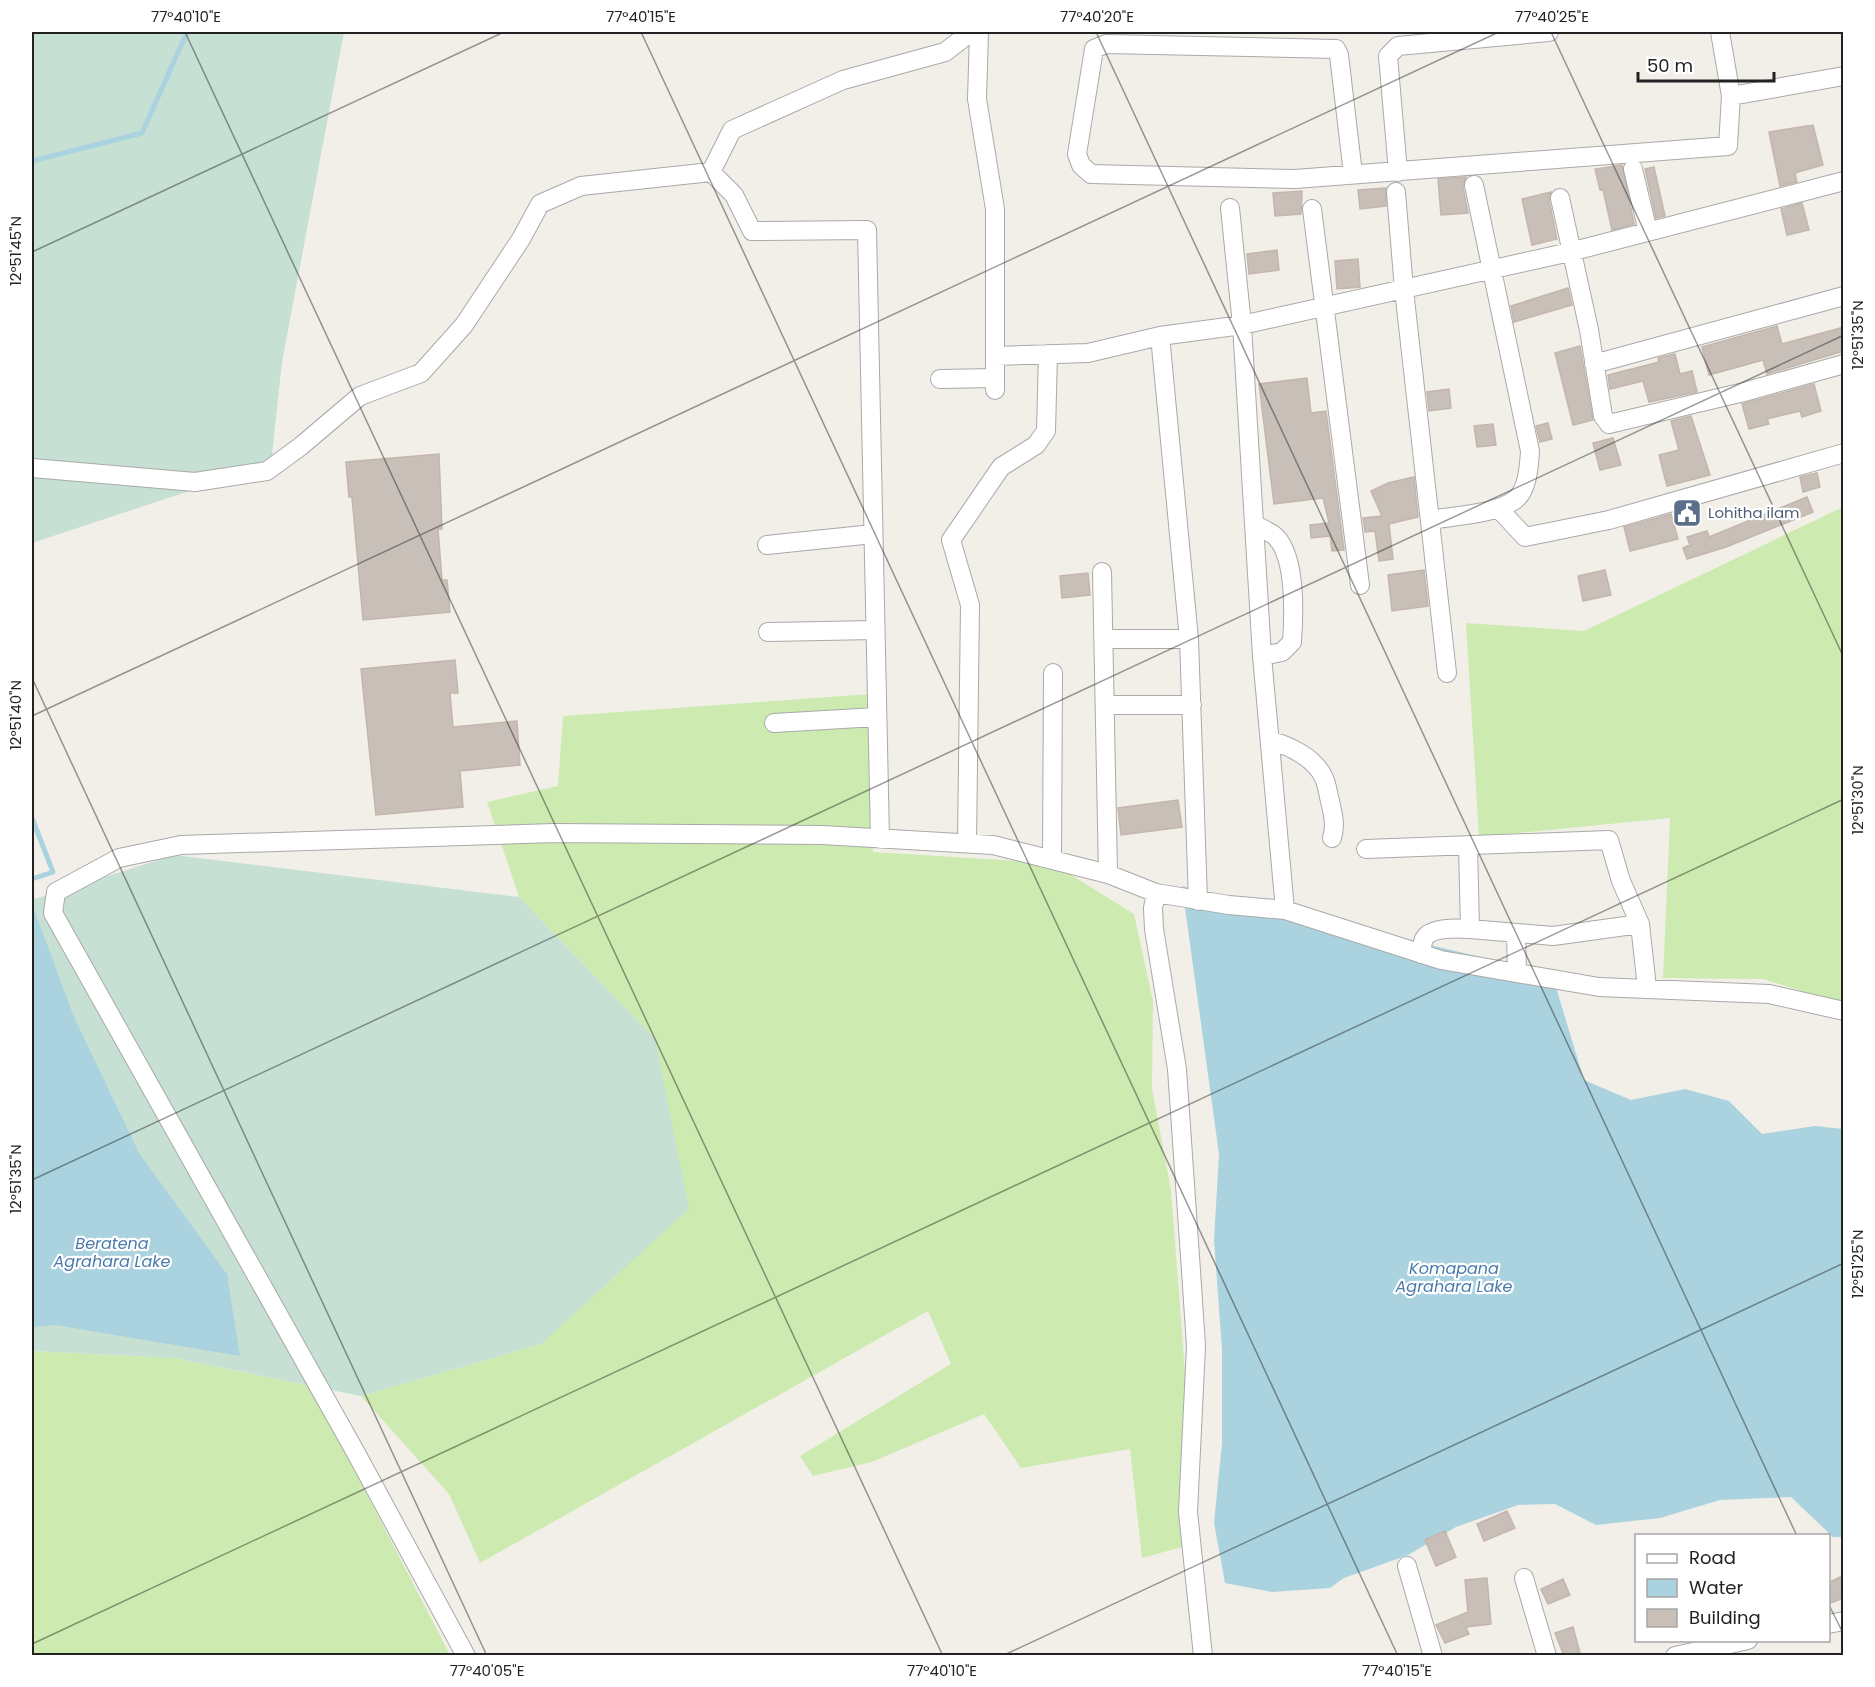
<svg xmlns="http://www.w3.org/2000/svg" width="1875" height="1687" font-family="Poppins,sans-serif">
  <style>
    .grass { fill: #cdebb0 }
    .wetland { fill: #c6e0d4 }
    .water { fill: #aad3df }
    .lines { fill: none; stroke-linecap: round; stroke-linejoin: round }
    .stream { stroke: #aad3df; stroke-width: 5 }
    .building { fill: #c7bfb8; stroke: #c4b6ab; stroke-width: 1.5 }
    .street-casing { stroke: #a9a9a9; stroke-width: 20 }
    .street { stroke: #fff; stroke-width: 18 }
    .ticks { fill: none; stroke: #222; stroke-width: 1.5; stroke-opacity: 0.45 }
    .labels { text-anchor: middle; stroke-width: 4.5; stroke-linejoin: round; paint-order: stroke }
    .service-label { font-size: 15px; fill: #4e5e75; stroke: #fff; text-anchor: start }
    .water-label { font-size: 16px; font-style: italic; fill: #4a7aab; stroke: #fff }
    .neatline { fill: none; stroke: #222; stroke-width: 2 }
    .ticks-label { font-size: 15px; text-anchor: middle; fill: #222 }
  </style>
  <rect width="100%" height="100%" fill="#f2efe9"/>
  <path class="grass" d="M1843,507V1004L1763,979L1663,978L1670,818L1479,837L1466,623L1584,631Z
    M871,694L873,852L1052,863L1134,914L1153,1001L1152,1089L1171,1190L1185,1372L1182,1547L1142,1558L1130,1449L1021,1468L984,1414L872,1462L813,1476L800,1456L951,1364L928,1311L480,1563L449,1494L361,1396L541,1344L655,1039L519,897L487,802L558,786L563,716Z
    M32,1351L175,1358L311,1386L450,1655L32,1656Z"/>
  <path class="wetland" d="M32,32H344L282,362L271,464L32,543Z
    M174,855L519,897L655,1039L689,1209L541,1344L361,1396L175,1358L32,1351V894L35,899Z"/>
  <path class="water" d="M1182,886L1552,974L1584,1080L1631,1100L1685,1089L1729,1101L1762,1134L1815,1126L1843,1129V1537H1833L1791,1497L1720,1500L1660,1518L1596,1525L1555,1504L1518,1505L1456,1527L1408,1555L1344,1578L1330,1588L1272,1592L1225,1583L1214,1523L1222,1443V1350L1214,1240L1219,1154Z
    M32,904L74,1017L139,1153L227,1274L240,1356L55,1325L32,1327Z"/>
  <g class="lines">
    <path class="stream" d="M32,161L142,133L187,32
      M32,818L53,872L32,879"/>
  </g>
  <path class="building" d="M1813,125L1823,165L1798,172L1795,174L1797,182L1780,186L1769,132Z
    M1622,165L1634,224L1612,230L1603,190H1600L1595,169Z
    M1654,167L1665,216L1656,218L1645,169Z
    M1466,177L1463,187L1468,213L1441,215L1438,179Z
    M1386,188V206L1360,209L1358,190Z
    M1302,191L1301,214L1275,216L1273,193Z
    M1551,192L1549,200L1557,239L1532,245L1522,199Z
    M1802,203L1809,230L1787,235L1781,209Z
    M1277,250L1279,270L1249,274L1247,254Z
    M1358,259L1360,287L1337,289L1335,261Z
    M1568,288L1572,305L1514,322L1511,306Z
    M1777,326L1782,344L1844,327V351L1767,374L1763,360L1709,375L1702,347Z
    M1580,346L1593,420L1573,425L1555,353Z
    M1675,354L1680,374L1692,371L1697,392L1649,402L1643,381L1610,389L1608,375L1659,362L1658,358Z
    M1307,378L1311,413L1326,411L1344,550L1332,551L1330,536L1311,538L1310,525L1329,523L1323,498L1274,504L1259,384Z
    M1814,384L1821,411L1802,417L1800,411L1767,419L1769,424L1749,429L1742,404Z
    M1449,389L1451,408L1429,411L1427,392Z
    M1691,416L1710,475L1667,486L1659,455L1679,450L1671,421Z
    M1548,423L1552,439L1540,442L1536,426Z
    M1493,424L1496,445L1477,447L1474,426Z
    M1613,438L1621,465L1600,470L1593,443Z
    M439,454L442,529H438L442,580H447L450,612L363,620L352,497H349L346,462Z
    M1817,473L1820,487L1803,492L1800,477Z
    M1414,477L1418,517L1389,524L1393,559L1379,561L1375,531L1365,532L1363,518L1382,516L1371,491L1388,483Z
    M1807,497L1813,512L1726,547L1687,559L1683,548L1690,545L1687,537L1707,531L1709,537Z
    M1671,514L1678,539L1630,551L1624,527Z
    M1424,570L1428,606L1392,611L1388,575Z
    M1605,570L1611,595L1583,601L1578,576Z
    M1088,573L1090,595L1062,598L1060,576Z
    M455,660L458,693H450L453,727L517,721L520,765L460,771L463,807L376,815L361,669Z
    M1178,800L1182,827L1121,835L1118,808Z
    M1507,1511L1515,1528L1484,1541L1477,1524Z
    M1445,1531L1456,1557L1436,1566L1425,1540Z
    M1840,1577L1844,1585V1598L1828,1604V1583Z
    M1487,1578L1491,1624L1466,1627L1469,1634L1445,1643L1436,1625L1468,1612L1465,1580Z
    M1563,1579L1570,1595L1548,1604L1541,1589Z
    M1573,1627L1580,1653L1564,1656L1555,1633Z"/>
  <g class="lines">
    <g class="street-casing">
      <path id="street" d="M979,32L977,99L995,209V356
        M1720,32L1731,96L1844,76
        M1633,169L1648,232
        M711,172L734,195L752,231L867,230L880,839
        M1398,172L1388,56L1398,46L1549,32
        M1353,174L1339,55L1336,49L1106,44L1094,49L1077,154L1081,165L1091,174L1295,179L1728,146L1731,96
        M1396,192L1404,290L1447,673
        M1560,198L1589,330L1603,416L1609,424L1744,392L1844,364
        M1312,209L1360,585
        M1160,336L1189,639L1198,901
        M1594,364L1844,296
        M940,379L995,378
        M995,390V356L1088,353L1160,336L1242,325L1570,252L1844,181
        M32,468L195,482L267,471L301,446L360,396L421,373L464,325L521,239L540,204L581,186L711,172L732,130L843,80L945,52L971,32
        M1498,508L1525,537L1609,520L1844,453
        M1430,520C1454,516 1498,514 1516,499C1528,489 1529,465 1530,451L1474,185
        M1256,525C1262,529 1271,532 1276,537C1296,558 1294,615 1292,642L1282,652L1262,656
        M767,545L873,534
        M1102,572L1108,874L1156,893L1229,905L1285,910L1262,656L1242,325L1230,208
        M768,632L875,630
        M1103,639H1189
        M1106,705H1192
        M774,723L877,717
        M1270,741C1289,745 1315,758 1324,778C1327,784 1328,794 1330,801C1333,815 1336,824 1332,838
        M967,843L970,605L951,540L1001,467L1036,445L1046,431L1048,354
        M1468,846L1470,929L1553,936L1640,924
        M1366,849L1609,840L1621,881L1640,924L1647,988
        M1052,859L1053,673
        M1156,893L1153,908L1154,929L1177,1069L1191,1271L1196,1346L1188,1512L1203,1656
        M1285,910L1441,960L1599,987L1769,994L1844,1011
        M1516,933L1517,973
        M1421,954C1422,950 1422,943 1424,939C1430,927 1458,928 1470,929
        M1407,1566L1433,1656
        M1524,1578L1547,1656
        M1828,1624L1844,1621
        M466,1656L356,1453L53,913L56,892L119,858L181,845L554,833L822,835L993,845L1108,874
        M1675,1656L1748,1640"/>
    </g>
    <use href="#street" class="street"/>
  </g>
  <path class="ticks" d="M185,32L943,1656M641,32L1398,1656M1096,32L1797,1536M1551,32L1844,658M32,252L504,32M32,678L487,1656M32,716L1499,32M32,1180L1844,335M1828,1603L1844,1635M32,1644L1844,799M32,1654V1656M1002,1656L1844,1263"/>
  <defs>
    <g id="civic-square" transform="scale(1.5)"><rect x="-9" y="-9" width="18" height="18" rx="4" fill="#5c6f8a" stroke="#fff"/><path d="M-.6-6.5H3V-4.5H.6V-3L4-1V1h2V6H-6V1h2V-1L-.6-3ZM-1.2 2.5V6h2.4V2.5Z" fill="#fff"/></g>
  </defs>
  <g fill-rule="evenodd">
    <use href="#civic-square" x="1687" y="513"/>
  </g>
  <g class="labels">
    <g class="service-label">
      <text x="1708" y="518">Lohitha ilam</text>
    </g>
    <g class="water-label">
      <text x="112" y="1249">Beratena<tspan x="112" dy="18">Agrahara Lake</tspan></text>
      <text x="1454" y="1274">Komapana<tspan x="1454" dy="18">Agrahara Lake</tspan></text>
    </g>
  </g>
  <rect width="1875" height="1687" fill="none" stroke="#ffffff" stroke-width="66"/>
  <rect x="1635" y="1534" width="195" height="108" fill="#ffffff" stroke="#a7a7a7" stroke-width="1.5"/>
  <rect x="1647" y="1554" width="30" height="9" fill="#ffffff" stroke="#a7a7a7" stroke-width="1.5"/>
  <text x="1689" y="1564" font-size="18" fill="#222222">Road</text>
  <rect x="1647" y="1579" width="30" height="18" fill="#aad3df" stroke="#a7a7a7" stroke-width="1.5"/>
  <text x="1689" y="1594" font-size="18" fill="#222222">Water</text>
  <rect x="1647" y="1609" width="30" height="18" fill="#c7bfb8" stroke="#a7a7a7" stroke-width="1.5"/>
  <text x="1689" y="1624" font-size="18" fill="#222222">Building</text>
  <path d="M1638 72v9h136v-9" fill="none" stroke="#222222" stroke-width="3"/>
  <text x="1647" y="72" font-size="18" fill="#222222" stroke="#ffffff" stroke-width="4.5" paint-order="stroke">50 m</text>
  <rect x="33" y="33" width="1809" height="1621" class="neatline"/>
  <g class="ticks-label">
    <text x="186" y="22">77°40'10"E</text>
    <text x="641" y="22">77°40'15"E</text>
    <text x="1097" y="22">77°40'20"E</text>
    <text x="1552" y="22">77°40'25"E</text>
    <text transform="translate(16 251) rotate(-90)" y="5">12°51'45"N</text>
    <text transform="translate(1858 335) rotate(-90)" y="5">12°51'35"N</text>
    <text transform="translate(16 715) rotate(-90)" y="5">12°51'40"N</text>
    <text transform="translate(1858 800) rotate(-90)" y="5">12°51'30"N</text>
    <text transform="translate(16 1179) rotate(-90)" y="5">12°51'35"N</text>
    <text transform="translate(1858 1264) rotate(-90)" y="5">12°51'25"N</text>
    <text x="487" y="1676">77°40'05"E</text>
    <text x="942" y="1676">77°40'10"E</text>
    <text x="1397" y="1676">77°40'15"E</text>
  </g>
</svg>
